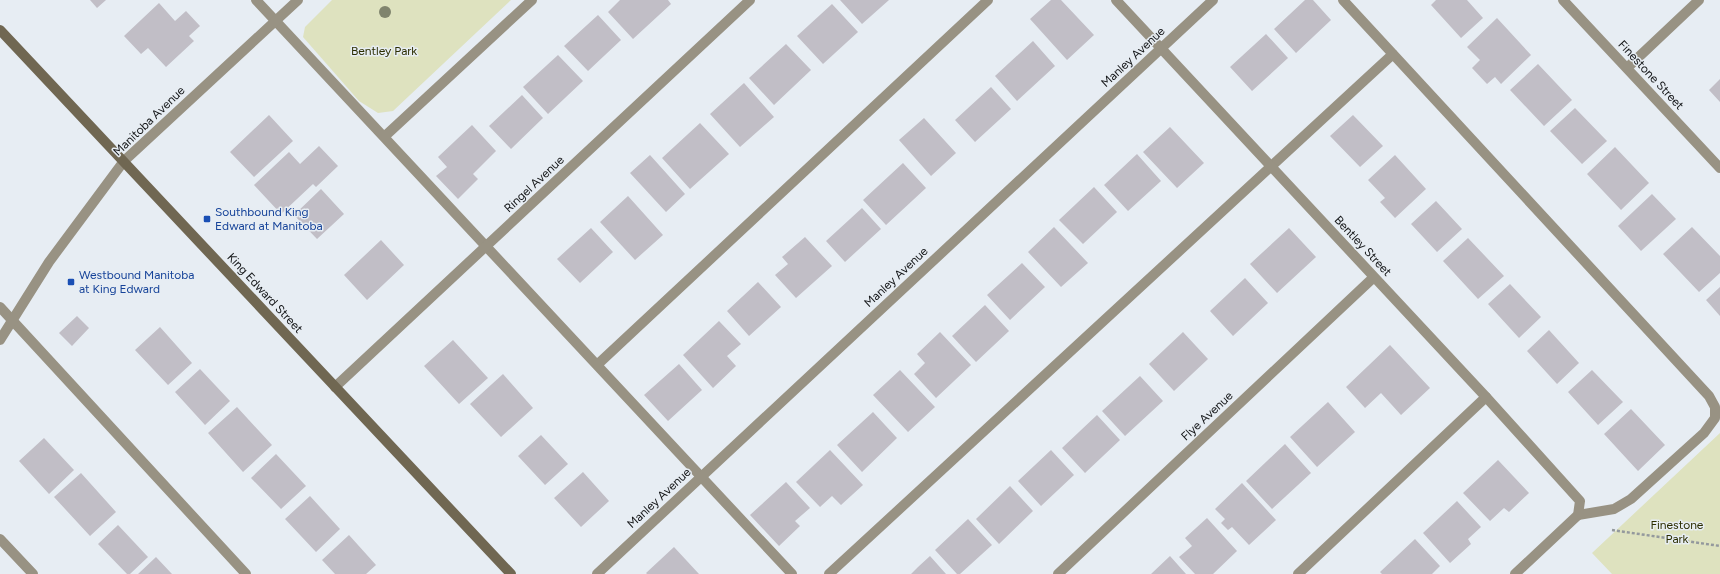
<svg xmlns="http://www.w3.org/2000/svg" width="1720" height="574" font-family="Figtree,sans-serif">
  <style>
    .green { fill: #dee2bf }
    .building { fill: #c1bec6 }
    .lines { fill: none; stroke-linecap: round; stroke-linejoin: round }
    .path { stroke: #94999d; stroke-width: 2.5; stroke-dasharray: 3 2; stroke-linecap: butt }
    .lane { stroke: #989283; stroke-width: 10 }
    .street { stroke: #989283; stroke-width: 10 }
    .secondary { stroke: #706752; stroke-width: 10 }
    .tree { fill: #80846e }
    .transit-dot { fill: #1a4fb4; stroke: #e7edf3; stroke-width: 1.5 }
    .labels { text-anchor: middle; stroke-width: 3; stroke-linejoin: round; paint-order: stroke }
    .park-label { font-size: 12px; fill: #2c2e01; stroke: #e7edf3 }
    .street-label { font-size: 12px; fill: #131517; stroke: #e7edf3 }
    .transit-label { font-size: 12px; fill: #164399; stroke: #e7edf3; text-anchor: start }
  </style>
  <rect width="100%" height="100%" fill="#e7edf3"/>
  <path class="green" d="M332,0H511L393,111L378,113L359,101L303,37L305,27Z
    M1720,433V574H1612L1592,553Z"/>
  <path class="building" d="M90,0H106L97,8Z
    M620,0H668L671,4L633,39L608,12Z
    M840,0H889L862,24Z
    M1051,0H1061L1094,35L1067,60L1030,19Z
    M1305,0H1313L1331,20L1296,53L1274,29Z
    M1436,0H1467L1483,18L1461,38L1431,5Z
    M159,3L175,21L186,11L200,26L189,36L194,41L166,67L148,48L141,54L124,36Z
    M832,4L858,32L823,64L797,36Z
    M598,15L621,40L588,71L564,46Z
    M1497,18L1531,55L1501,84L1495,77L1487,84L1472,68L1480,60L1467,47Z
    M1266,34L1288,58L1252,91L1230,67Z
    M1033,41L1055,66L1017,101L995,76Z
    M786,44L811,70L774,105L749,78Z
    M558,55L583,81L548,114L523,87Z
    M1538,64L1572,100L1544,126L1510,90Z
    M1720,79V102L1709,90Z
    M744,83L774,117L740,147L710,114Z
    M991,87L1011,109L975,142L955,120Z
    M522,95L543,118L511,149L489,126Z
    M1575,108L1607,141L1582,164L1550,131Z
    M269,115L293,141L254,177L230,152Z
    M1353,115L1383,146L1360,167L1330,136Z
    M924,118L956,153L931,176L899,140Z
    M700,123L729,154L690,189L662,158Z
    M472,125L496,151L473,174L478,179L458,199L436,176L447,167L438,157Z
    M1170,127L1204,163L1177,188L1143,152Z
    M319,146L338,166L316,187L313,184L281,214L254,185L289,152L300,164Z
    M1615,147L1649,183L1621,210L1587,174Z
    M1137,154L1161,181L1128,211L1104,185Z
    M650,155L685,194L666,212L630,173Z
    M1395,155L1426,189L1395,218L1380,202L1385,198L1368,180Z
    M903,163L926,188L886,225L863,200Z
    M1094,187L1117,212L1083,244L1059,220Z
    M321,189L344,214L317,239L294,215Z
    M1652,194L1676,219L1641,251L1618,226Z
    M628,196L663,235L635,260L600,222Z
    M1436,201L1462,229L1437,252L1411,224Z
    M862,208L881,229L845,262L826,241Z
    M1054,227L1088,263L1061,287L1028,252Z
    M1692,227L1720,256V273L1699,292L1663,254Z
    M591,228L613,252L580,283L557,259Z
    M1289,228L1316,257L1277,293L1250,264Z
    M805,237L832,266L796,298L775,275L788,264L782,257Z
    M1468,238L1504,276L1478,299L1443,261Z
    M381,240L404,265L367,300L344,275Z
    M1022,263L1045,287L1010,320L987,295Z
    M1245,278L1268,303L1233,336L1210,311Z
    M758,282L781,307L749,336L727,311Z
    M1510,284L1541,317L1519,338L1488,304Z
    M1720,287V316L1706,300Z
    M985,305L1009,331L976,362L952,336Z
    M77,316L89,328L72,346L59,333Z
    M719,321L741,344L727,356L736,366L713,388L683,355Z
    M160,327L192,363L168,385L135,350Z
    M1549,330L1579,363L1557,384L1527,351Z
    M940,332L971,365L936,398L914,374L925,363L917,354Z
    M1183,332L1208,359L1174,391L1149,364Z
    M453,340L488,378L459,404L424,366Z
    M1390,345L1430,388L1401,415L1381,393L1365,408L1346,387Z
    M679,364L702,390L668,421L644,395Z
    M200,369L230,401L205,425L175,392Z
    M900,370L935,407L908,432L873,395Z
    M1592,370L1623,402L1598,425L1568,392Z
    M503,374L533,408L501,437L470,404Z
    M1140,376L1163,401L1125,436L1102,411Z
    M1328,402L1355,432L1317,467L1290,437Z
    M237,407L272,445L243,472L208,433Z
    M1631,409L1665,445L1638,471L1604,434Z
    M873,412L897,438L862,472L837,445Z
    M1097,415L1120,440L1085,473L1062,448Z
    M541,435L568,464L545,485L518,456Z
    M44,438L74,470L49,494L19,461Z
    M1285,444L1311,473L1272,509L1246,481Z
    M830,450L863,485L841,505L832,496L820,507L796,482Z
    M1051,450L1074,475L1041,506L1018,481Z
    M276,454L306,486L281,509L251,478Z
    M1498,460L1529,493L1509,512L1504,508L1490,521L1463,493Z
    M583,472L609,501L581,527L554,498Z
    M81,473L116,512L90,536L54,497Z
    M786,482L810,508L795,521L800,526L779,546L750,515Z
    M1242,483L1276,520L1249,545L1232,527L1228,530L1221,523L1225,519L1215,509Z
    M1010,486L1033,511L999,544L976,519Z
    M310,496L340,529L316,552L285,519Z
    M1457,501L1481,527L1468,539L1471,544L1450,563L1423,533Z
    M1207,518L1237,551L1213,574H1195L1179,557L1192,546L1185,538Z
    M968,519L992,545L960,574H957L935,550Z
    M118,525L148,557L130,574H127L98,544Z
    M349,535L376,565L366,574H335L322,560Z
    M1415,539L1440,566L1432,574H1382L1380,572Z
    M674,547L699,574H647L646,573Z
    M930,556L946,574H911L918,567Z
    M1170,556L1186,574H1151Z
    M156,557L172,574H138Z"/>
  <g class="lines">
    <path class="path" d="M1612,530L1720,546"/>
    <path class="lane" d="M256,0L792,574
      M1343,0L1709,396L1715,407V418L1704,433L1631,499L1614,509L1578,515
      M384,137L532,0
      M0,307L246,574
      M597,365L988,0
      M829,574L1393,54
      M1298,574L1486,397"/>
    <path class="street" d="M1116,0L1486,397L1580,501L1578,515L1515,574
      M1563,0L1720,168
      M1627,68L1699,0
      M0,340L49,262L124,161L298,0
      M335,387L750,0
      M0,539L33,574
      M597,574L1213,0
      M1058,574L1374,277"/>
    <path class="secondary" d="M0,30L511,574"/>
  </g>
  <circle class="tree" cx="385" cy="12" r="6"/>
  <g class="transit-dot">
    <rect x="203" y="215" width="8" height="8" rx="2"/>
    <rect x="67" y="278" width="8" height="8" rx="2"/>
  </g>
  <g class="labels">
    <g class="park-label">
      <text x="384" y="55">Bentley Park</text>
      <text x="1677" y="529">Finestone<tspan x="1677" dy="14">Park</tspan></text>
    </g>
    <g class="street-label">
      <text transform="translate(1133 57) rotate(-43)" y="4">Manley Avenue</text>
      <text transform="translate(1651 75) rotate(47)" y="4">Finestone Street</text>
      <text transform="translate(149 121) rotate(-44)" y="4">Manitoba Avenue</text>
      <text transform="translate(534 184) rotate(-43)" y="4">Ringel Avenue</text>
      <text transform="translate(1363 246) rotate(47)" y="4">Bentley Street</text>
      <text transform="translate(896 277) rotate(-43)" y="4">Manley Avenue</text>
      <text transform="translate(265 293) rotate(47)" y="4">King Edward Street</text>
      <text transform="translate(1207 416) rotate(-43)" y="4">Flye Avenue</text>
      <text transform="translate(659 498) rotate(-43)" y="4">Manley Avenue</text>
    </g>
    <g class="transit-label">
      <text x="215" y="216">Southbound King<tspan x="215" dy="14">Edward at Manitoba</tspan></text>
      <text x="79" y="279">Westbound Manitoba<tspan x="79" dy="14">at King Edward</tspan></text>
    </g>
  </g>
</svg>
